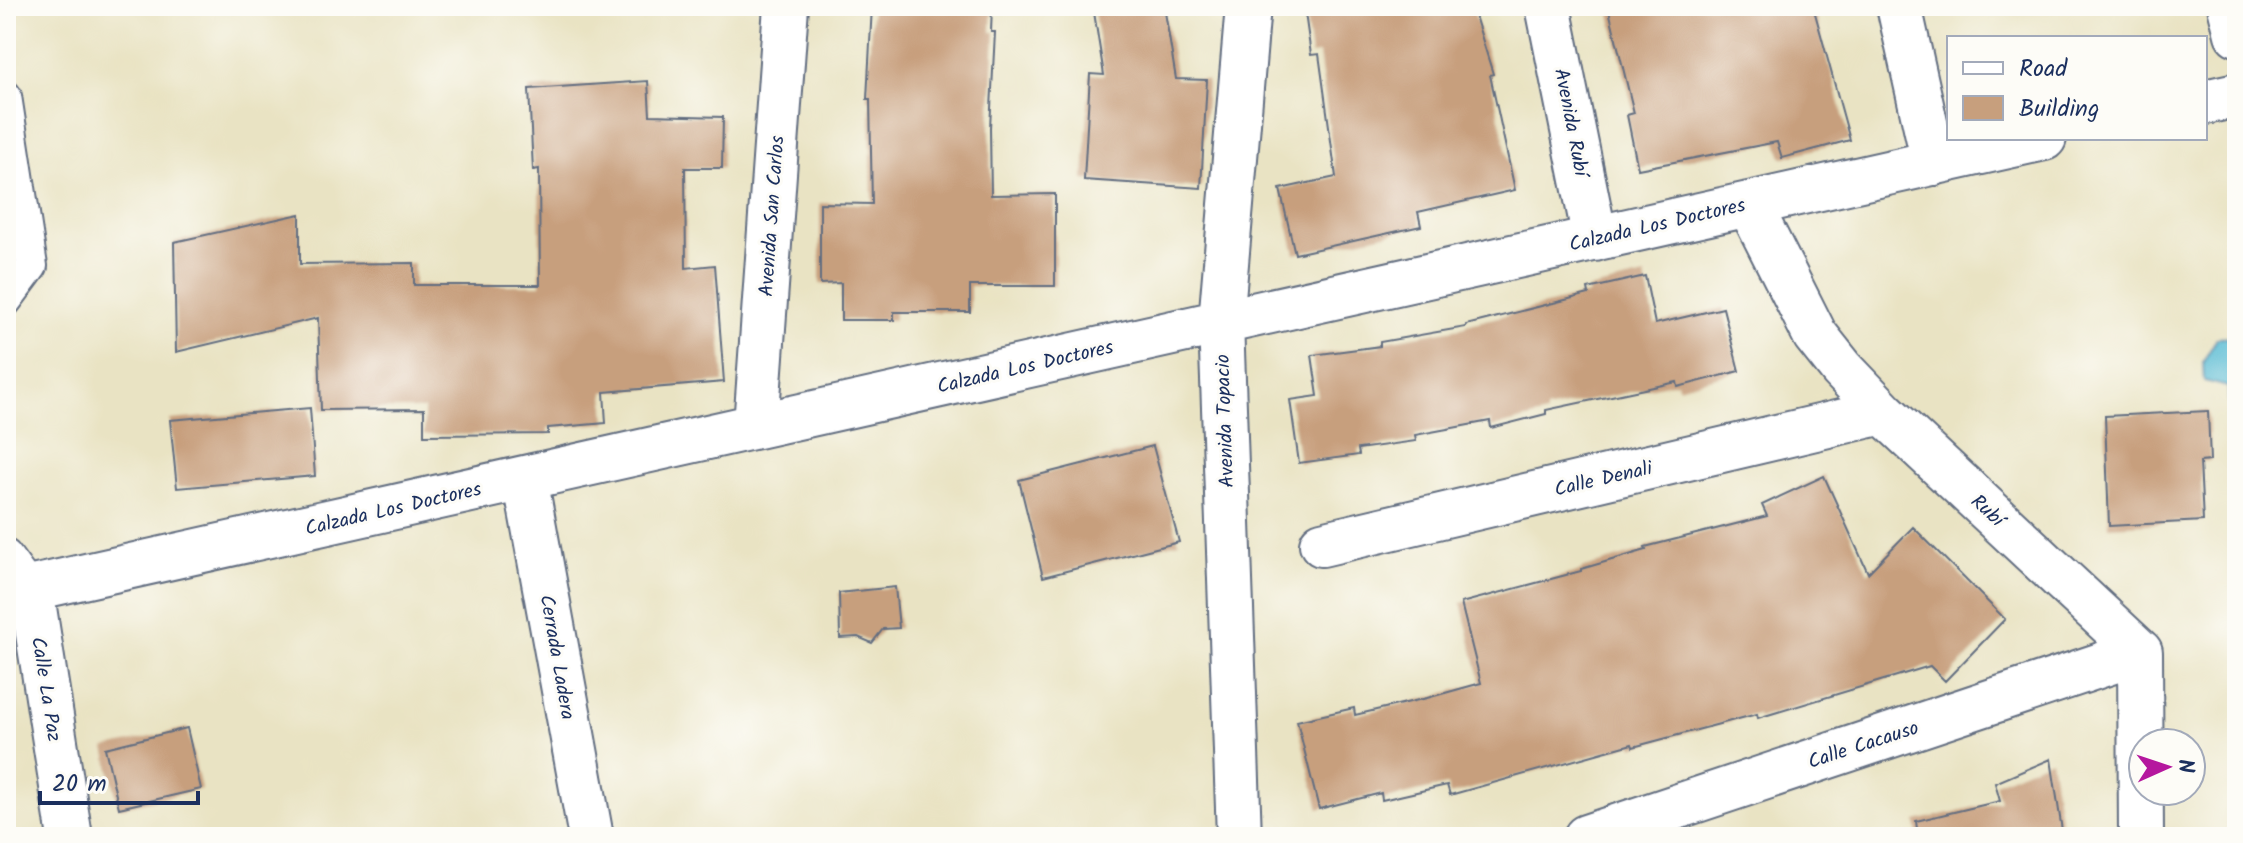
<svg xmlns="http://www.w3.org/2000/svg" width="2243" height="843" font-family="Kalam,sans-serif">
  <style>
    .water { fill: #55bad3; stroke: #387498; stroke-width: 2 }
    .building { fill: #c79f7d }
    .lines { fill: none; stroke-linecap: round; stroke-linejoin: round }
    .lane-casing { stroke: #636e81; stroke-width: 34 }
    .street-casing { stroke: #636e81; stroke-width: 48 }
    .lane { stroke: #fff; stroke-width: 30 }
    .street { stroke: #fff; stroke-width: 44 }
    .labels { text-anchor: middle; stroke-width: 6; stroke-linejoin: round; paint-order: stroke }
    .street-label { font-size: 20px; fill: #1b2f5e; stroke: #fdfcf7 }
  </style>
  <rect width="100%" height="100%" fill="#fdfcf7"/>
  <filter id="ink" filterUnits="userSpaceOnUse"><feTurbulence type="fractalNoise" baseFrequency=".0125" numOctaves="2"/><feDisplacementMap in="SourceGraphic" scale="16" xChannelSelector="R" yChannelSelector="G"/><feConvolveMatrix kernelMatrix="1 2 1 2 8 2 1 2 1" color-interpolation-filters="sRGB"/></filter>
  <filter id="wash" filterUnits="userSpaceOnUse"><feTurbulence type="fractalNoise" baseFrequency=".006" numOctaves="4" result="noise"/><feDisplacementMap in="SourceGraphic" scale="32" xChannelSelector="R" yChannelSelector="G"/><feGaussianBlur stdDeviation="1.8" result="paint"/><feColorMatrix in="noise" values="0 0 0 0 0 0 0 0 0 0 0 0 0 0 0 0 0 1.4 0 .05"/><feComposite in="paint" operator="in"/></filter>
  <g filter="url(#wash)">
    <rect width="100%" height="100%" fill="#e9e3c3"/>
    <path class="water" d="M2237,337V475H2233L2228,387L2204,381L2203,362L2217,338Z"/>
    <g id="blocks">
      <path class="building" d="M872,6H992L991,32H995L990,128L991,195L1055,194V286H970V312H894V320H841V283L820,284V203L872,204L870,99H867Z
        M1093,6H1164L1176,79L1207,80L1201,188L1084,180L1090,74L1104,75Z
        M1304,6H1472L1493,74L1490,75L1515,190L1418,212L1421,226L1295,254L1280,189L1336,177L1319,54L1311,55Z
        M1608,6H1813L1850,140L1782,158L1777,142L1638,169L1627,115L1634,113Z
        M648,81L650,115L723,117L722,168H685L686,268L715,265L724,382L604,392L606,423L548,428V434L424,435V409L321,410L318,318L176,352L174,242L300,214V264L414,263V285H540L539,169L533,170L529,89Z
        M1645,276L1655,324L1723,308L1739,371L1678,387L1677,382L1546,410V414L1491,428L1490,421L1415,435L1416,441L1358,449L1359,455L1299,463L1290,400L1318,396L1312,355L1380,346V342L1466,327V325L1589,294L1588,289Z
        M310,408L315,476L177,488L170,420Z
        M2208,411L2210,461L2200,462L2203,521L2109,526L2105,416Z
        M1153,446L1179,542L1043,577L1019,480Z
        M1824,476L1868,573L1913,527L2005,619L1945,681L1930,666L1758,718L1757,714L1633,747L1632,744L1450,795L1447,785L1382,800L1381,793L1319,809L1297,721L1354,708L1355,715L1427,698L1481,683L1461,603L1581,571V569L1646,550L1645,547L1767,516L1762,505Z
        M895,587L899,628L883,629L872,643L858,637L840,638L839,593Z
        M187,728L201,789L119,808L105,748Z
        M2051,759L2063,837H1918L1916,821L2000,801L1995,783Z"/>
    </g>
  </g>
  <g filter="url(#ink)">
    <use href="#blocks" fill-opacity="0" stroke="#636e81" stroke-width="2"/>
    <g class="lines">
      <g class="lane-casing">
        <path id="lane" d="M6,96L32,266L6,301
          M6,555L31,589"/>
      </g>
      <g class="street-casing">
        <path id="street" d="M1548,6L1595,239
          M1899,6L1934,163
          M2230,6L2237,34
          M2205,102L2237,95
          M1749,204L1815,335L1842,369L1883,412L2140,652L2141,837
          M756,426L786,6
          M525,478L591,837
          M1322,544L1883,412
          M31,589L70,837
          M6,594L2044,138
          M1239,837L1221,322L1248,6
          M1586,837L2140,652"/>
      </g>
      <use href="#lane" class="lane"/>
      <use href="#street" class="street"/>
    </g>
  </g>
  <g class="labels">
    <g class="street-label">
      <text transform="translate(1572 122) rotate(79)" y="7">Avenida Rubí</text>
      <text transform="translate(771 216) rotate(-86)" y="7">Avenida San Carlos</text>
      <text transform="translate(1657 224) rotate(-13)" y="7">Calzada Los Doctores</text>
      <text transform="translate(1025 366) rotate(-13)" y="7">Calzada Los Doctores</text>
      <text transform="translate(1224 421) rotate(-92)" y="7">Avenida Topacio</text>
      <text transform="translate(1603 478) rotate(-13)" y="7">Calle Denali</text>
      <text transform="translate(393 508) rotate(-13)" y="7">Calzada Los Doctores</text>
      <text transform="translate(1988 510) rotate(43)" y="7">Rubí</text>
      <text transform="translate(558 657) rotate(80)" y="7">Cerrada Ladera</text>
      <text transform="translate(47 689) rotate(81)" y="7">Calle La Paz</text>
      <text transform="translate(1863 744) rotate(-18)" y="7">Calle Cacauso</text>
    </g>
  </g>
  <rect width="2243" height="843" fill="none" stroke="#fdfcf7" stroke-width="32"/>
  <rect x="1947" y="36" width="260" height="104" fill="#fdfcf7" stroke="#a3aaba" stroke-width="2"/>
  <rect x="1963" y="62" width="40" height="12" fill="#ffffff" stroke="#a3aaba" stroke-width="2"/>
  <text x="2019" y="76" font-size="24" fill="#1b2f5e">Road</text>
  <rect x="1963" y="96" width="40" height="24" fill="#c79f7d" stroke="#a3aaba" stroke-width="2"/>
  <text x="2019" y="116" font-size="24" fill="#1b2f5e">Building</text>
  <g transform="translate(2167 767) rotate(87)"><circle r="38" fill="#fdfcf7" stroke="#a3aaba" stroke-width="2"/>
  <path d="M0-6L14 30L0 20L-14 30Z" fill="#b5179e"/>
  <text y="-12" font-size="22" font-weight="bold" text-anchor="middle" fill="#1b2f5e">N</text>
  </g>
  <path d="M40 791v12h158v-12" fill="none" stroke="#1b2f5e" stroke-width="4"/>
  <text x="52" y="791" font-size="24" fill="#1b2f5e" stroke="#fdfcf7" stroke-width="6" paint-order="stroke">20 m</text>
</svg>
